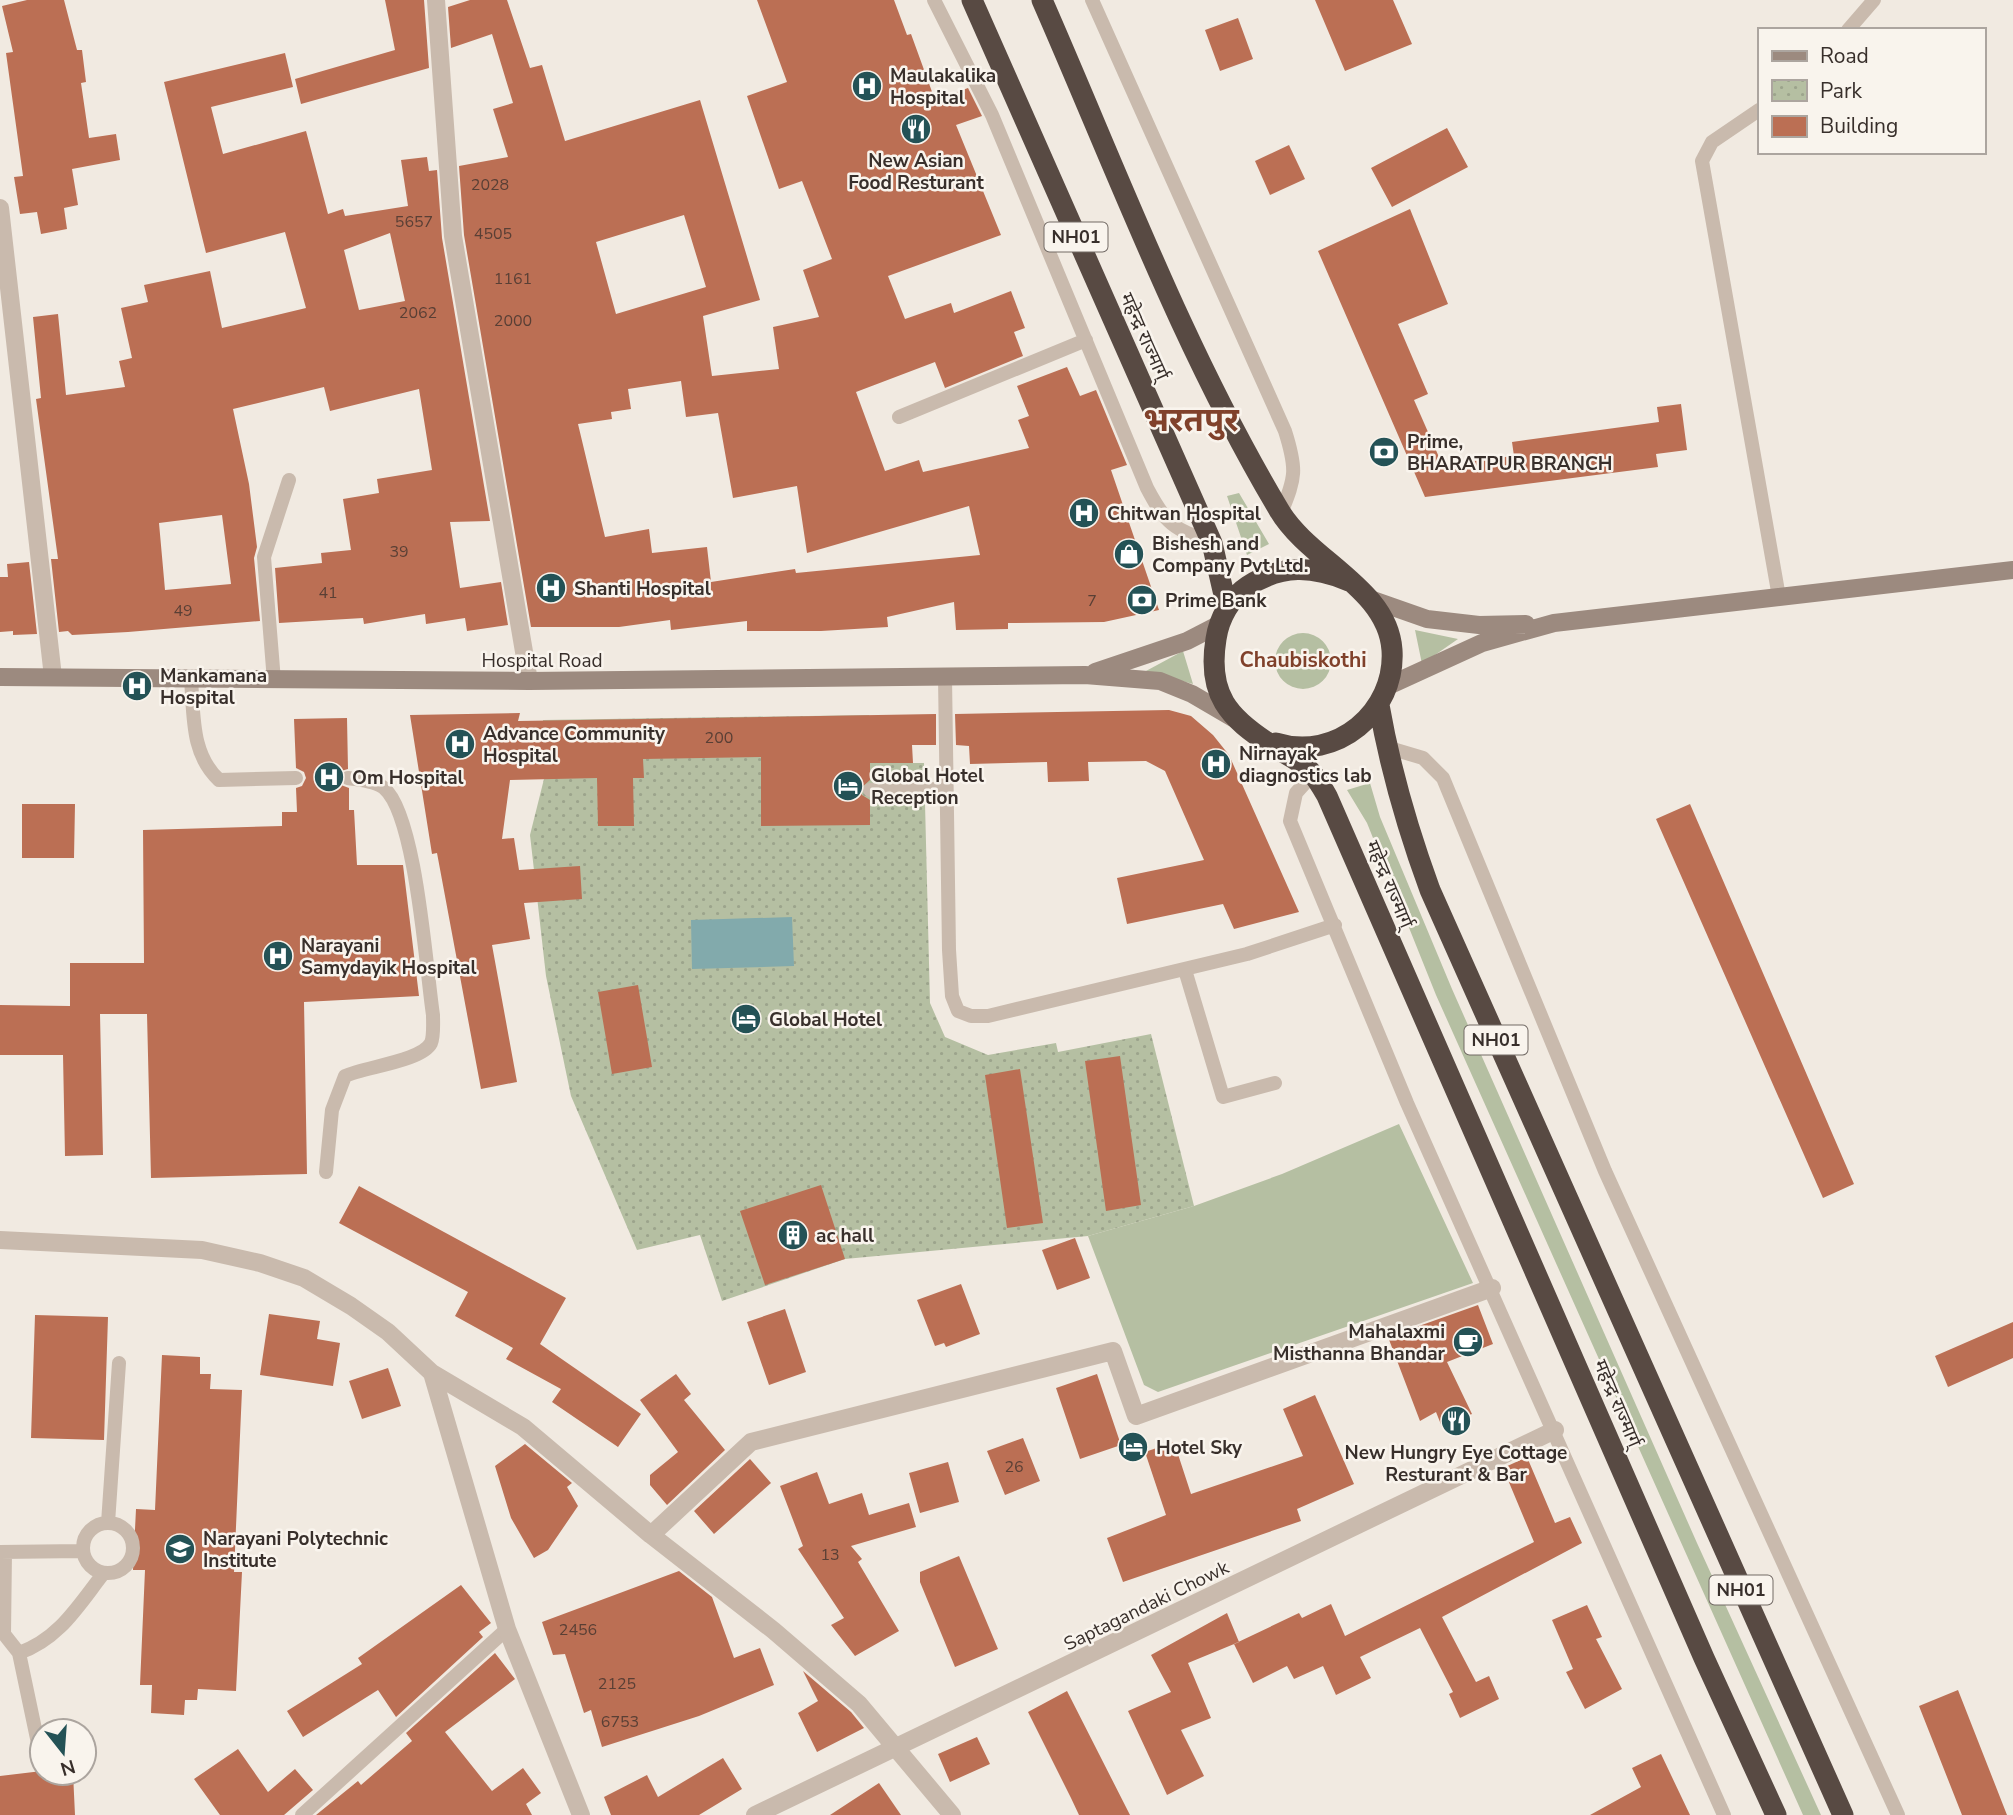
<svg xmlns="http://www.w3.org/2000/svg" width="2013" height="1815" font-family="'Nunito Sans','Noto Sans Devanagari',sans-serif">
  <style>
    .grass { fill: #b5bfa2 }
    .park { fill: url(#park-dots) }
    .water { fill: #82aaac }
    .building { fill: #bb6f54; fill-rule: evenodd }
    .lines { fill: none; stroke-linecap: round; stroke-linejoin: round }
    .lane { stroke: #c9baad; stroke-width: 14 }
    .street { stroke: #c9baad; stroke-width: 18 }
    .secondary { stroke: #9c8a7f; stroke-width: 18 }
    .highway { stroke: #584a43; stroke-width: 21 }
    .labels { text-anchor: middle; stroke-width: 5; stroke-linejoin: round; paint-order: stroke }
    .number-label { font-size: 16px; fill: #593f35 }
    .shield { fill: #f9f4ed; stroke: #726a65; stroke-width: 2 }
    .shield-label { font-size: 18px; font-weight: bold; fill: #382f2b }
    .poi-label { font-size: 19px; font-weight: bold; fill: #382f2b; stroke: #f9f4ed; text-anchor: start }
    .street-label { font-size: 19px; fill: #382f2b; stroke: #f9f4ed }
    .neighbourhood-label { font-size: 21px; font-weight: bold; fill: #80412b; stroke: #f9f4ed }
    .town-label { font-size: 33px; font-weight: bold; fill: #80412b; stroke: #f9f4ed }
  </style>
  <defs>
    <pattern id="park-dots" width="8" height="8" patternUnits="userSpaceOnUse" patternTransform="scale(1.75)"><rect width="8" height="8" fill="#b5bfa2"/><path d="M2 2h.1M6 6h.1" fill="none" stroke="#9ca48c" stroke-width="1.8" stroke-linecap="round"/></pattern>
  </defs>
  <rect width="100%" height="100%" fill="#f1eae1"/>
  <path class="grass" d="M1239,493L1269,544L1247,555L1227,496Z
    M1415,630L1458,639L1422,664Z
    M1275 661a28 28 0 1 1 56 0a28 28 0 1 1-56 0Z
    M1183,651L1193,684L1146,671Z
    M1370,783L1380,817L1452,989L1697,1543L1821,1815H1803L1436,995L1367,823L1347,790Z
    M1399,1124L1473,1283L1158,1392L1144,1385L1088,1236L1194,1206L1282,1174Z"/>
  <path class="park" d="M869,715L870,763H924L930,1003L945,1037L988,1055L1056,1043L1058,1052L1151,1034L1194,1206L1088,1236L845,1259L722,1301L700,1235L637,1250L571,1096L546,976L530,835L544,779L543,720Z"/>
  <path class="water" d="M792,917L794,966L692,969L691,920Z"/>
  <path class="building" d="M27,0H64L77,50H82L86,82L81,83L89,138L116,134L120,160L72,169L78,205L64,208L67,229L41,234L37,212L20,214L14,177L23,176L6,53L13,52L2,6Z
    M385,0H424L429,68L301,104L295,79L395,50Z
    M470,0H507L530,68L542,65L565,141L700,100L760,300L703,316L712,376L779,369L773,327L819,317L803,270L832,259L802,181L779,189L747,96L787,82L757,0H894L907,35L911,34L935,100L968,88L982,116L956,125L1001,235L888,276L905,319L951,303L954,313L1011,291L1025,328L1014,332L1023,356L945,388L935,362L856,392L885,471L919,460L923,472L1029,448L1018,420L1029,416L1017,386L1067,367L1080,396L1096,390L1127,465L1111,470L1159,610L1104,622L1008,623V629L956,630L954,602L887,617L888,627L821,631H747V621L671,630L670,620L619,627H531L464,235L459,166L508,157L493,109L513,103L492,34L451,48L448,7ZM684,215L706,287L616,314L596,242ZM681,381L686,417L718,413L733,498L797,486L807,553L969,506L980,555L796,573L795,569L711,582L707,547L652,553L649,529L605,537L578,424L612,419L611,412L631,409L628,389Z
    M1315,0H1393L1412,44L1345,71Z
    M1238,18L1253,59L1220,71L1205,30Z
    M285,53L293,87L211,107L223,154L306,131L328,214L343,209L345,216L408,206L401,160L427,157L429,171L437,170L442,238L490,521L450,522L460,588L501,582L508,625L467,631L465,618L426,624L425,614L364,624L363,618L279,623L275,568L322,563L321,553L351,550L343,499L379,493L377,479L432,470L419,389L330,411L324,387L233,409L249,484L257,547L254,558L260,621L128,632L72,635L68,631L59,632L51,559H58L36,399L41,398L33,317L58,314L66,395L125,387L119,361L132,358L121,308L148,302L144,285L210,271L222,328L306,308L285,232L206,253L164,82ZM390,233L405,301L359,310L344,250ZM222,515L231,584L165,590L159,523Z
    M1447,128L1468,167L1392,207L1371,168Z
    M1289,145L1305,179L1270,195L1255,161Z
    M1410,209L1448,304L1398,324L1428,394L1414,400L1442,464L1514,456L1512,442L1659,422L1657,407L1681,404L1687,450L1656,454L1658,467L1425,497L1318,251Z
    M29,562L37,634L13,635V631L0,632V577H8L7,564Z
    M1169,710L1191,716L1213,735L1229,755L1299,912L1234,929L1223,904L1127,924L1117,878L1204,860L1165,771L1146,761L1088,762L1089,781L1048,782L1047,762L970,764L969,746L956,745L955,714Z
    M520,713L518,721L936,714V745H912L913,763H870V780L860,789L862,795L870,800V825L761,826V757L643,759L644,778H633L634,826H598L597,778L510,780L502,839L514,838L519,870L580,866L582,899L524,903L530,939L492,945L517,1082L481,1089L437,853L432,854L410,715Z
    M347,718L348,769L341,771L338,777L341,785L349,788V810H354L357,865H403L419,996L304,1002L307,1174L151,1178L147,1014H100L103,1155L65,1156L63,1055H0V1005L70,1006V963H144L143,830L282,826V812H297L296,788L302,786L306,778L304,772L296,768L294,719Z
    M22,804H75L74,858H22Z
    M1690,804L1854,1184L1823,1198L1656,819Z
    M638,985L652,1067L612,1074L598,992Z
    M1120,1056L1141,1205L1106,1211L1085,1061Z
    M1020,1069L1043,1223L1007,1228L985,1075Z
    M821,1185L845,1259L765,1285L740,1211Z
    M359,1186L566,1298L540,1344L641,1414L618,1447L552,1402L561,1389L506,1359L513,1348L455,1316L468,1292L339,1223Z
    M1075,1238L1090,1278L1057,1290L1042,1250Z
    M961,1284L980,1334L946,1347L944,1343L935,1346L917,1300Z
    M1478,1305L1493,1344L1447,1362L1472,1414L1442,1427L1436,1412L1420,1421L1388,1337Z
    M785,1309L806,1372L769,1385L747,1322Z
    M269,1314L320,1321L317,1339L340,1343L333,1386L260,1375Z
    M35,1315L108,1317L104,1440L31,1438Z
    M2013,1322V1358L1948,1387L1935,1356Z
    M162,1355L200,1357V1374H211L210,1389L242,1390L234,1572H242L236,1691L198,1689L197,1700H185L184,1715L151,1713L152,1685H140L145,1570H133L136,1509L155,1510Z
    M388,1368L401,1406L362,1419L349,1381Z
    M676,1374L691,1394L684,1400L725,1450L667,1505L650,1485V1475L678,1452L640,1400Z
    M1097,1374L1121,1445L1080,1459L1056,1388Z
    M1315,1395L1354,1484L1297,1509L1301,1521L1123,1582L1107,1538L1166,1515L1145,1452L1174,1442L1191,1494L1303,1456L1283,1409Z
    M1023,1438L1040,1481L1005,1495L987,1451Z
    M525,1444L572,1483L567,1487L578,1506L548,1550L534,1558L511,1518L495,1466Z
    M1527,1457L1555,1523L1570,1517L1582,1543L1442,1617L1476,1682L1489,1676L1499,1699L1460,1718L1449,1694L1453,1692L1420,1628L1360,1657L1371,1678L1336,1695L1323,1666L1294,1679L1287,1666L1253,1683L1234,1644L1299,1613L1302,1618L1331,1604L1345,1636L1534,1542L1503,1468Z
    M750,1459L771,1483L714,1534L694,1511Z
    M948,1462L959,1502L920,1513L909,1473Z
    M817,1472L829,1504L862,1493L869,1515L909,1503L916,1527L851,1546L862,1559L858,1562L899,1631L855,1656L831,1625L844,1618L798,1549L803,1546L780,1486Z
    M959,1556L998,1649L955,1667L920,1582V1572Z
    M679,1571L712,1597L734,1658L760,1648L774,1685L699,1716L602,1747L591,1710L584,1713L565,1654L553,1655L542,1622Z
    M461,1585L491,1623L479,1632L483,1637L396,1717L378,1690L303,1737L287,1711L362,1664L358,1658Z
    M1587,1605L1602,1637L1596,1639L1622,1689L1585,1709L1566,1672L1573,1669L1552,1620Z
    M1227,1613L1239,1642L1188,1663L1211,1718L1181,1730L1204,1776L1167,1795L1128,1711L1171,1692L1151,1655Z
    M495,1653L515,1679L445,1732L492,1791L523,1768L541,1793L526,1804L532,1815H316L358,1781L361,1785L412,1741L406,1733Z
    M803,1671L851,1712L864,1728L817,1752L798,1713L818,1701Z
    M1958,1690L2007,1815H1962L1919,1706Z
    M1067,1691L1130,1815H1079L1071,1798L1028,1712Z
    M977,1737L990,1764L950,1782L938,1754Z
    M238,1749L268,1792L295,1769L313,1790L284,1815H220L194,1779Z
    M1661,1754L1690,1815H1590L1641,1787L1632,1768Z
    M723,1758L742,1789L699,1815H611L604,1797L647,1775L658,1797Z
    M42,1771L73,1773L75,1815H0V1776Z
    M879,1783L901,1815H830Z"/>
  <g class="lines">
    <path class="lane" d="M934,0L992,115L1147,488C1167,526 1173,528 1212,543
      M1092,0L1285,431C1297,469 1296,477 1281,513
      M1848,30L1874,0
      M1759,110L1712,142L1702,161L1779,597
      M899,417L1086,340
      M945,677L949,950L952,996L958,1011L971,1016H988L1247,954L1335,925
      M191,680C194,716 191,754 219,780L296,778
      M274,681L264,557L289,480
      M1386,747L1423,758L1443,778L1605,1171L1898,1815
      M1313,774L1296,793L1290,821L1407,1103L1724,1815
      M870,790L946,789
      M1185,970L1223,1097L1275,1083
      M326,1172L332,1110L345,1076C364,1067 422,1061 431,1043C434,1036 433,1023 433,1015C426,968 416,815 384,788C376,781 359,780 348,778
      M83 1548a25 25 0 1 1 50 0a25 25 0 1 1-50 0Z
      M108,1523L119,1363
      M0,1552L82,1551
      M5,1552L4,1634L19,1653L39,1748
      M19,1653C59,1639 78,1606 103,1574
      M302,1815L507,1629"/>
    <path class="street" d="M436,0L453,236L529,681
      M0,208L53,677
      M0,1240L202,1250L260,1263L304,1278L351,1306L388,1332L432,1373L523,1427L651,1535L773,1630L859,1704L952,1815
      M432,1373L507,1629L581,1815
      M651,1535L751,1442L1113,1351L1136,1416L1492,1288
      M755,1815L1555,1430"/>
    <path class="secondary" d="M1370,599L1427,619L1479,625L1526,624
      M1095,672L1187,641L1218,625
      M0,677L529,681L1085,675L1160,681L1192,694L1233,718
      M1388,686L1482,643L1554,623L2013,570"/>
    <path class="highway" d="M972,0L1212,543L1227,608
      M1042,0C1117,171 1183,349 1279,510C1309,561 1388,588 1392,650C1396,712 1336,762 1276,743
      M1349,581C1313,566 1282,564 1248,586C1231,597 1219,618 1216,639C1207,694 1228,718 1273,746C1285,754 1299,760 1309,770C1316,777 1322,787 1327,796L1704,1658L1776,1815
      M1379,705C1390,768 1408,830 1430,890L1843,1815"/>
  </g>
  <defs>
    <g id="hospital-disc" transform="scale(1.575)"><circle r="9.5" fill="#245256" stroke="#f9f4ed"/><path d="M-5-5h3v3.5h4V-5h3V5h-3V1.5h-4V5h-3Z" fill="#fff"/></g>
    <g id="restaurant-disc" transform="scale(1.575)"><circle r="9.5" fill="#245256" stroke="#f9f4ed"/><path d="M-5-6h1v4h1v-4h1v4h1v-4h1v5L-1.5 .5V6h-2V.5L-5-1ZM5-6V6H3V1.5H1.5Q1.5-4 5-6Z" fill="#fff"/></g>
    <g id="bank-disc" transform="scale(1.575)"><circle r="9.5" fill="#245256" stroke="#f9f4ed"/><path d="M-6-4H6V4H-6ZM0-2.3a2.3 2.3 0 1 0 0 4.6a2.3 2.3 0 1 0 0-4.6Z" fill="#fff"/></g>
    <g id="shop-disc" transform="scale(1.575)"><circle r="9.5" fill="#245256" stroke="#f9f4ed"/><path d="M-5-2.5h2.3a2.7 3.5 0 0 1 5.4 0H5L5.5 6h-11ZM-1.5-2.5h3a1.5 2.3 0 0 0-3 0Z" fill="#fff"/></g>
    <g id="hotel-disc" transform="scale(1.575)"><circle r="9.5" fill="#245256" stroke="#f9f4ed"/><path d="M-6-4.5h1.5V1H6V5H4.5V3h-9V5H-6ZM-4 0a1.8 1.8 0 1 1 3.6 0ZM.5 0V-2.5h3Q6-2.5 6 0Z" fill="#fff"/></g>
    <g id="building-disc" transform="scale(1.575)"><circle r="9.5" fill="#245256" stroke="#f9f4ed"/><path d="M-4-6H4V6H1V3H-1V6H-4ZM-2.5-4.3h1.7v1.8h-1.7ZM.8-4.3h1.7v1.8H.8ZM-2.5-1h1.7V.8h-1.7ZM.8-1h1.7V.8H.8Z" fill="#fff"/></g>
    <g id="cafe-disc" transform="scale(1.575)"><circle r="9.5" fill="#245256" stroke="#f9f4ed"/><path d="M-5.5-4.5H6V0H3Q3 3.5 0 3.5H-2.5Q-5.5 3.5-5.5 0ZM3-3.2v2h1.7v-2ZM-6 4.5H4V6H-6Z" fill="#fff"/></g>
    <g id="school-disc" transform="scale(1.575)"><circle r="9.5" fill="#245256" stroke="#f9f4ed"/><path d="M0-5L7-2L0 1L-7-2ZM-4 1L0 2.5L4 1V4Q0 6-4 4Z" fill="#fff"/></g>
  </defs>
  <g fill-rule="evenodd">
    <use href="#hospital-disc" x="867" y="86"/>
    <use href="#restaurant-disc" x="916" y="129"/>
    <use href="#bank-disc" x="1384" y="452"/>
    <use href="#hospital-disc" x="1084" y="513"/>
    <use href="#shop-disc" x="1129" y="554"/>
    <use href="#hospital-disc" x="551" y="588"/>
    <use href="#bank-disc" x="1142" y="600"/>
    <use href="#hospital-disc" x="137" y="686"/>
    <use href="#hospital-disc" x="460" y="744"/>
    <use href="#hospital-disc" x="1216" y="764"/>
    <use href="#hospital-disc" x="329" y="777"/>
    <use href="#hotel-disc" x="848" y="786"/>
    <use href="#hospital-disc" x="278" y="956"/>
    <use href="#hotel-disc" x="746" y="1019"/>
    <use href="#building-disc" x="793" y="1235"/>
    <use href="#cafe-disc" x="1468" y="1342"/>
    <use href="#restaurant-disc" x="1456" y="1421"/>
    <use href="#hotel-disc" x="1133" y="1447"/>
    <use href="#school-disc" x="180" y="1549"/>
  </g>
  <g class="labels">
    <g class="number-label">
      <text x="490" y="190">2028</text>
      <text x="414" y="227">5657</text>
      <text x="493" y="239">4505</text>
      <text x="513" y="284">1161</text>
      <text x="418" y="318">2062</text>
      <text x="513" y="326">2000</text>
      <text x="399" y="557">39</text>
      <text x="328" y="598">41</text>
      <text x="1092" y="606">7</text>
      <text x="183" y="616">49</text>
      <text x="719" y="743">200</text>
      <text x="1014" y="1472">26</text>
      <text x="830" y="1560">13</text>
      <text x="578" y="1635">2456</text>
      <text x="617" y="1689">2125</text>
      <text x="620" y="1727">6753</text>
    </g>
    <g class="shield">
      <rect x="1044.5" y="222.5" width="63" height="29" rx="5"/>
      <rect x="1464.5" y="1025.5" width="63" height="29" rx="5"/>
      <rect x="1709.5" y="1575.5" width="63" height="29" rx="5"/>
    </g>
    <g class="shield-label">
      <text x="1076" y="243">NH01</text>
      <text x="1496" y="1046">NH01</text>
      <text x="1741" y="1596">NH01</text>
    </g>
    <g class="poi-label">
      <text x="890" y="82">Maulakalika<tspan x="890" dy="22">Hospital</tspan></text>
      <text x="916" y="167" text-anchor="middle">New Asian<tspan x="916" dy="22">Food Resturant</tspan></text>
      <text x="1407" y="448">Prime,<tspan x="1407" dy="22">BHARATPUR BRANCH</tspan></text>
      <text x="1107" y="520">Chitwan Hospital</text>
      <text x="1152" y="550">Bishesh and<tspan x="1152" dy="22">Company Pvt Ltd.</tspan></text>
      <text x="574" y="595">Shanti Hospital</text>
      <text x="1165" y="607">Prime Bank</text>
      <text x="160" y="682">Mankamana<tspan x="160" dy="22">Hospital</tspan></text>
      <text x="483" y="740">Advance Community<tspan x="483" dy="22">Hospital</tspan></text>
      <text x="1239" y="760">Nirnayak<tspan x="1239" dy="22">diagnostics lab</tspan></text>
      <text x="871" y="782">Global Hotel<tspan x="871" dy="22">Reception</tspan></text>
      <text x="352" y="784">Om Hospital</text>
      <text x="301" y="952">Narayani<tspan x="301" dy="22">Samydayik Hospital</tspan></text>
      <text x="769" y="1026">Global Hotel</text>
      <text x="816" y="1242">ac hall</text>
      <text x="1445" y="1338" text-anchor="end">Mahalaxmi<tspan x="1445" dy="22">Misthanna Bhandar</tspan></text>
      <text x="1156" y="1454">Hotel Sky</text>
      <text x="1456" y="1459" text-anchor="middle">New Hungry Eye Cottage<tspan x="1456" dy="22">Resturant &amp; Bar</tspan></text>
      <text x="203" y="1545">Narayani Polytechnic<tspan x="203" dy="22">Institute</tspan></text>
    </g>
    <g class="street-label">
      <text transform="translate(1145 336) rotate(66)" y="7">महेन्द्र राज्मार्ग्</text>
      <text x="542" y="667">Hospital Road</text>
      <text transform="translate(1390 884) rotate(67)" y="7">महेन्द्र राज्मार्ग्</text>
      <text transform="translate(1618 1403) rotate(67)" y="7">महेन्द्र राज्मार्ग्</text>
      <text transform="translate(1146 1605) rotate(-26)" y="7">Saptagandaki Chowk</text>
    </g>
    <g class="neighbourhood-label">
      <text x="1303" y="667">Chaubiskothi</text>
    </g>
    <g class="town-label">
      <text x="1191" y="431">भरतपुर</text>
    </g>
  </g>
  <rect x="1758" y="28" width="228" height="126" fill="#f9f4ed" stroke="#aca59f" stroke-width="2"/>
  <rect x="1772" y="51" width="35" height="10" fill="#9c8a7f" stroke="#aca59f" stroke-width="2"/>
  <text x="1820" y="63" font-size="21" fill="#382f2b">Road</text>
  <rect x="1772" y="80" width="35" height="21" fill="url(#park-dots)" stroke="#aca59f" stroke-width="2"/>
  <text x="1820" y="98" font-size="21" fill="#382f2b">Park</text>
  <rect x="1772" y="116" width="35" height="21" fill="#bb6f54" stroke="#aca59f" stroke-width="2"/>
  <text x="1820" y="133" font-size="21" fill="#382f2b">Building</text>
  <g transform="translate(63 1752) rotate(163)"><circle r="33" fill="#f9f4ed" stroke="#aca59f" stroke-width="2"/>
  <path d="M0-5L12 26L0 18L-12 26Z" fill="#245256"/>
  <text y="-10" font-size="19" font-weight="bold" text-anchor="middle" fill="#382f2b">N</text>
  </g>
</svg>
